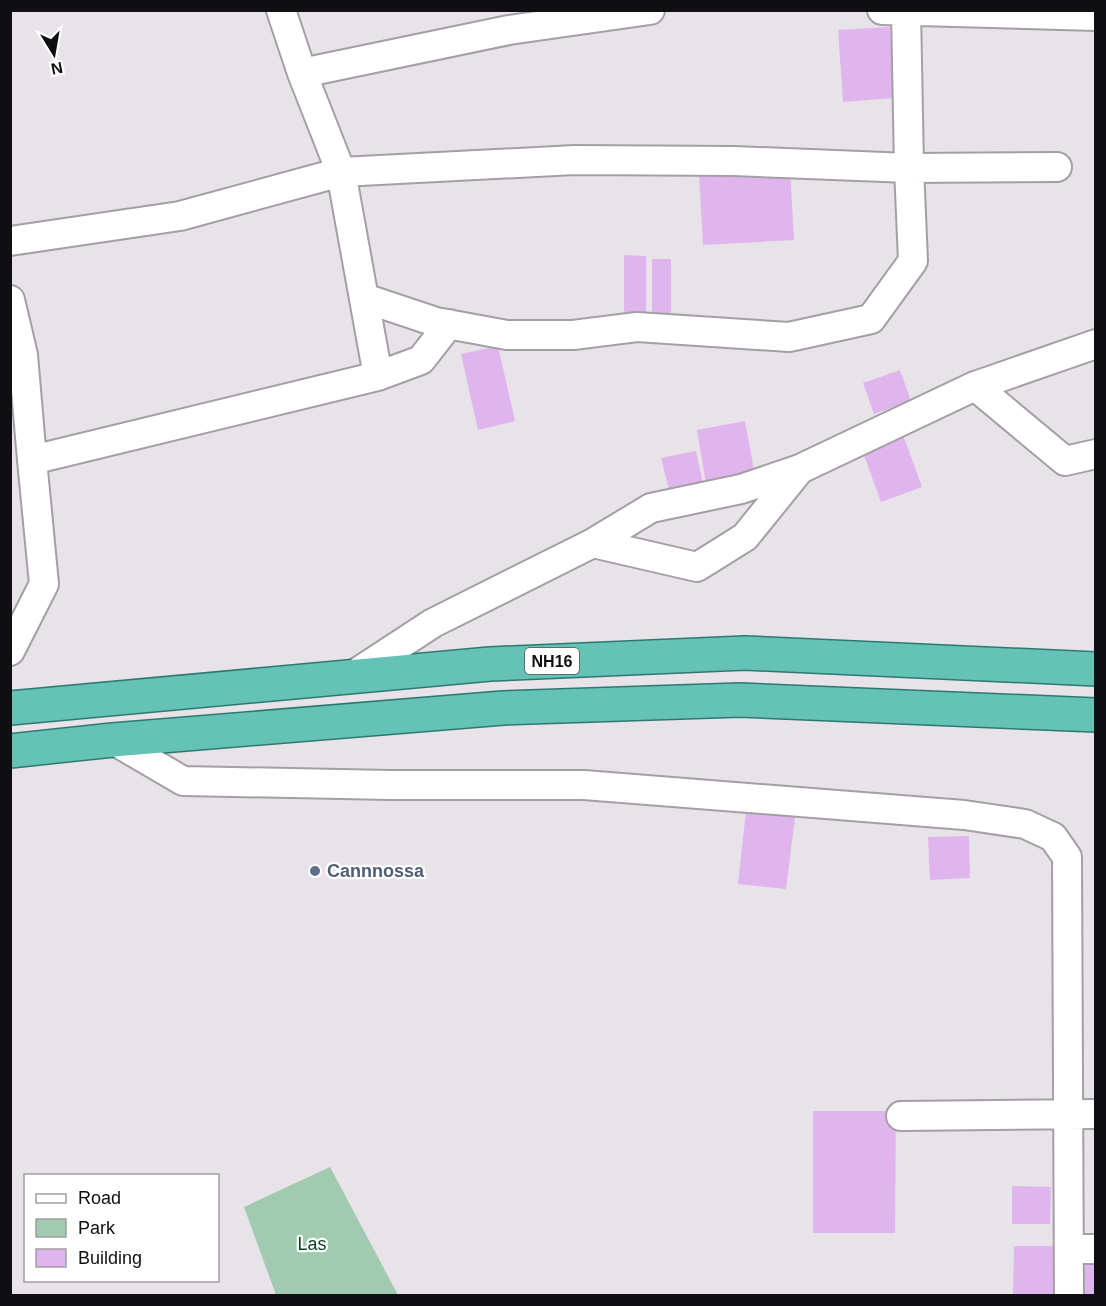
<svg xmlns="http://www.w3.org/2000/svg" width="1106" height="1306" font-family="Arial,sans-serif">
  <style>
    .green { fill: #a1cab1 }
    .building { fill: #e0b5ed }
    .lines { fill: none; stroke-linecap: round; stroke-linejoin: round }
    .minor-casing { stroke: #a49fa5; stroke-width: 32 }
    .trunk-casing { stroke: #2d7970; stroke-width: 36 }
    .minor { stroke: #fff; stroke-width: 28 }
    .trunk { stroke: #64c2b6; stroke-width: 33 }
    .service-dot { fill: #5c6f8a; stroke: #fff; stroke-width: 2 }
    .labels { text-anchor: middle; stroke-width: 4.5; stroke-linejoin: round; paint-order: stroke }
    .shield { fill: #fff; stroke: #575658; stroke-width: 1.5 }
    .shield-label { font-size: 16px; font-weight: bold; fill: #0f0e10 }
    .service-label { font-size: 18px; font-weight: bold; fill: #4e5e75; stroke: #fff; text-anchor: start }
    .park-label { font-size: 18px; fill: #043d24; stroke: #fff }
  </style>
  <rect width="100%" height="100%" fill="#e8e3e9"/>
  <path class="green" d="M330,1167L398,1295H276L244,1207Z"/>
  <path class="building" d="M890,27L895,98L843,102L838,30Z
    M790,170L794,240L703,245L699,174Z
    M624,255L646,256V322H624Z
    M652,259H671V326H652Z
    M498,346L515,421L478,430L461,354Z
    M900,370L911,401L874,414L863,383Z
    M745,421L756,481L707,490L697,430Z
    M902,432L922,487L881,502L861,447Z
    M696,451L703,483L669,490L661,458Z
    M746,811L795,817L786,889L738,884Z
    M969,836L970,878L930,880L928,837Z
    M813,1111H896L895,1233H813Z
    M1012,1186L1051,1187L1050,1224H1012Z
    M1014,1246H1055L1054,1296H1013Z
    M1086,1252H1096V1296H1084Z"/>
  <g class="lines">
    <g class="minor-casing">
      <path id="minor" d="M882,10L1096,16
        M302,73L509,30L650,10
        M10,241L180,216L341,172L575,160L734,161L909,168L1057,167
        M364,298L436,322L507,335H573L637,327L789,337L871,319L913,261L909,168L906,10
        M10,300L23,355L32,460
        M378,376L421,360L449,324
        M975,386L1065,461L1096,454
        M593,543L697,567L745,537L800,469
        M10,651L44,584L32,460L378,376L341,172L302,73L281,10
        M349,678L433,623L593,543L651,508L741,489L800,469L975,386L1096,344
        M113,740L183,781L390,785H584L964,815L1025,824L1053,837L1067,857L1069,1296
        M901,1116L1096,1114
        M1069,1249H1096"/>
    </g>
    <g class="trunk-casing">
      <path id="trunk" d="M10,708L490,664L745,653L1096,669
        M10,751L113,740L503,708L740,700L1096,715"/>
    </g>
    <use href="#minor" class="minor"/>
    <use href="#trunk" class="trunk"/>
  </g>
  <circle class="service-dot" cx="315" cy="871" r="6"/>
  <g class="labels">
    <rect class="shield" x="525" y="648" width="54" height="26" rx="4.5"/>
    <g class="shield-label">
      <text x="552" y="667">NH16</text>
    </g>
    <g class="service-label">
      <text x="327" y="877">Cannnossa</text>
    </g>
    <g class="park-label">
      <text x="312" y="1250">Las</text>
    </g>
  </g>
  <rect width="1106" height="1306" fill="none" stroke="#0f0e10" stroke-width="24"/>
  <rect x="24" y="1174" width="195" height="108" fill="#ffffff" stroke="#9f9f9f" stroke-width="1.5"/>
  <rect x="36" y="1194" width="30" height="9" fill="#ffffff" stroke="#9f9f9f" stroke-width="1.5"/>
  <text x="78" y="1204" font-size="18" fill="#0f0e10">Road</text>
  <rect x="36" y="1219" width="30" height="18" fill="#a1cab1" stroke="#9f9f9f" stroke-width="1.5"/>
  <text x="78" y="1234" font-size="18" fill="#0f0e10">Park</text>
  <rect x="36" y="1249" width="30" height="18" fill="#e0b5ed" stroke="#9f9f9f" stroke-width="1.5"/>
  <text x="78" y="1264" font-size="18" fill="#0f0e10">Building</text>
  <g transform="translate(54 54) rotate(169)" stroke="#ffffff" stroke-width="4.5" paint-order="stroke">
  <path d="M0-4.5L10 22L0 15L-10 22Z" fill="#0f0e10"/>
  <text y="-9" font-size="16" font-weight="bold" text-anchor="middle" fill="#0f0e10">N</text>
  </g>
</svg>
